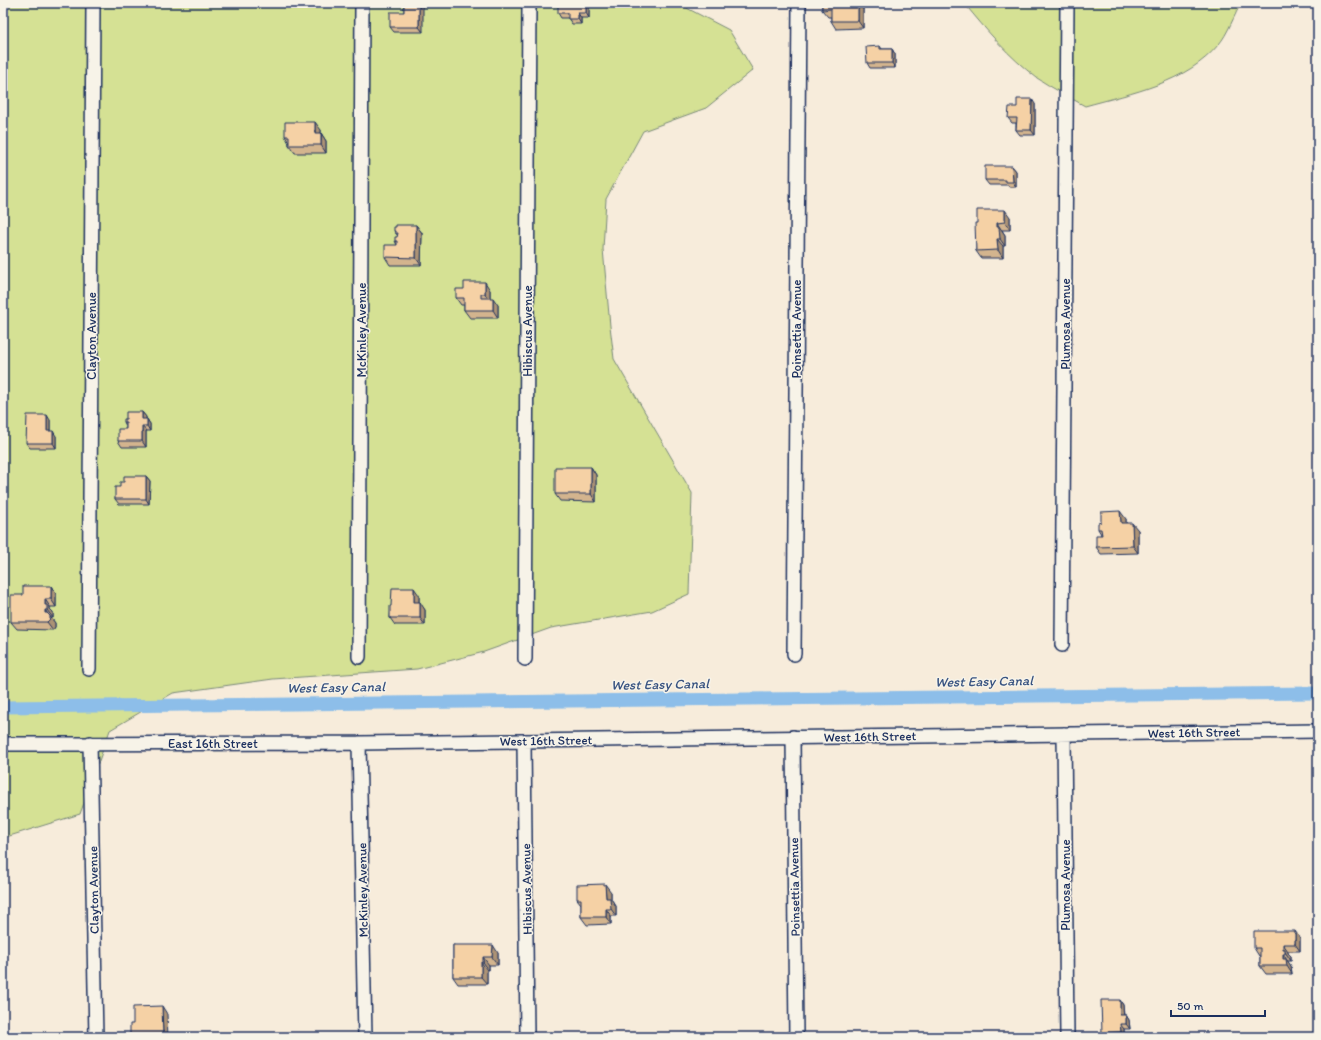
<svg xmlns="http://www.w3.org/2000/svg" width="1321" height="1040" font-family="Itim,sans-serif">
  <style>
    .green { fill: #d5e194; stroke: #788879 }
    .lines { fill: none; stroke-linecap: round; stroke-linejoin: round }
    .canal { stroke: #8dbee9; stroke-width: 13 }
    .minor-casing { stroke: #1b2f5e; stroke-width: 16 }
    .minor { stroke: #f7f3e8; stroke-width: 13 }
    .wall { fill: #d3b48e; stroke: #1b2f5e }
    .shaded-wall { fill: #ac9274; stroke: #1b2f5e }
    .building { fill: #f5d1a5; stroke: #1b2f5e }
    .labels { text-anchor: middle; stroke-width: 3; stroke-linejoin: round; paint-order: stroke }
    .street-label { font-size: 13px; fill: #1b2f5e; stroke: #f7f3e8 }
    .water-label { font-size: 14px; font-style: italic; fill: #385381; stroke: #f7f3e8 }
  </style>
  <rect width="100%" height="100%" fill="#f7ecdb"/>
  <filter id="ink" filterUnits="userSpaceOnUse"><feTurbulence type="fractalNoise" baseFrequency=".025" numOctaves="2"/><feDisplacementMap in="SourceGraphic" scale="8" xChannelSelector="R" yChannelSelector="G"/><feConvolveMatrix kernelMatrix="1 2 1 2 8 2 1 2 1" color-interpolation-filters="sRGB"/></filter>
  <g filter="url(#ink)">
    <path class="green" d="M3,3H677L729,30L753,70L706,108L643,131L606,199L603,249L610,326L614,359L692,493L689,594L652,611L551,628L484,652L417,669L273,679L173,693L110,730L80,814L3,838Z
      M964,3H1241C1235,14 1227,35 1219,44C1187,83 1132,93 1085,106C1069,97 1052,88 1037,78C1009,57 986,30 964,3Z"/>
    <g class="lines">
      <path class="canal" d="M3,707L1318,693"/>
      <g class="minor-casing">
        <path id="minor" d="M1062,645L1067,3
          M794,654L799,3
          M359,657L362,3
          M525,659L529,3
          M89,669L93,3
          M1064,734L1067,1037
          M793,737L796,1037
          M524,741L527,1037
          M90,743L96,1037
          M359,743L365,1037
          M3,744L359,743L1318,731"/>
      </g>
      <use href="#minor" class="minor"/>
    </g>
    <path class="wall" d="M404,3L423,32H394L390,27L404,12Z
      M589,3V18H581V24H572L568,18H561L558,13Z
      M822,3H863V28L836,29L831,21V17H828L822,10Z
      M880,46L882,49H892L895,54V68H870L867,63Z
      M1035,104V135H1020L1016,130V123H1012L1008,118L1017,107Z
      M321,130V133L326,141V153H295L289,145V143L285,136Z
      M1012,166L1016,171V187H1009L1008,185H989L985,180Z
      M1010,217V230H1002L1005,235V246H1003V258H981L976,251L977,223Z
      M416,225L422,233L421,265H390L385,257L397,245L395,241L398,236L394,231Z
      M490,290V298L498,305V318H470L464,310V305H461L456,298Z
      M142,412L146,417V419H147L150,424V431H146V447H122L118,441L126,429V426L124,422L126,419Z
      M50,420V431L56,436V448H30L26,443Z
      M591,467L596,475V502L560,501L555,494Z
      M146,476L150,481L149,504H119L115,499L120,487Z
      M1126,519V523L1138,530V553L1101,554L1096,547L1101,534L1098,529Z
      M51,586L56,594V607H50V609L53,612V618H51L55,623V627L53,630L17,629L11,622L23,595Z
      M419,595V602L425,610V625H395L390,618L391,606Z
      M611,892V899L616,906V916H611V924L587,925L581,917V904L577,899Z
      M1300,938V951H1288V953L1291,956V961H1288V962L1291,966L1292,974H1266L1260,966V956H1259L1254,948Z
      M453,945L498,953V965H489V970H487V984H458L453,977Z
      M1120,1000L1123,1005L1124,1015H1126L1129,1020L1130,1029H1124V1037H1105L1102,1033Z"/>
    <path class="shaded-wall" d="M419,3H423V32L419,27Z
      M586,3H589V18L586,13Z
      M858,3H863V28L858,21Z
      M578,13L581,18V24L578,19Z
      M892,49L895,54V68L892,63Z
      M1032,99L1035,104V135L1031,130Z
      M315,122L321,130V141L315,133Z
      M321,133L326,141V153L321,145Z
      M1012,166L1016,171V187L1013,182Z
      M1005,210L1010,217V230L1005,222Z
      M997,223L1005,235V246L1000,239L997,227Z
      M416,225L422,233L421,265L416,258Z
      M997,239L1003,246V258L998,250Z
      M485,282L490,290V301L485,294Z
      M493,298L498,305V318L493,310Z
      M142,412L146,417V424L142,419Z
      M47,415L50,420V436L47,431Z
      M147,419L150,424V431L147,426Z
      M142,426L146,431V447L142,441Z
      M53,431L56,436V448L53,443Z
      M591,467L596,475V502L591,494Z
      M146,476L150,481L149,504L146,499Z
      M1120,511L1126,519V530L1121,523Z
      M1132,523L1138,530V553L1133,546Z
      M51,586L56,594V607L51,599Z
      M414,588L419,595V610L414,602Z
      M45,599L50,607V609L53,612V618L47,610L45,605Z
      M420,602L425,610V625L420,618Z
      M45,610L55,623V627L53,630L47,622L45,613Z
      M605,884L611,892V899L616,906V916L611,909L606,898Z
      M606,909L611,916V924L606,917Z
      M1295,931L1300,938V951L1295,944Z
      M1283,944L1288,951V953L1291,956V961L1283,949Z
      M493,945L498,953V965L492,957Z
      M1283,954L1291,966L1292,974L1287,966L1283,959Z
      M483,957L489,965V970L483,962Z
      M481,962L487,970V984L481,977Z
      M1120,1000L1123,1005L1124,1020L1120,1015Z
      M162,1006L167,1014L168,1037L163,1036Z
      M1126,1015L1129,1020L1130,1029L1126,1024Z
      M1120,1024L1124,1029V1037L1121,1032Z"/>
    <path class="building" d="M404,3H419V27H390V12H404Z
      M558,3H586V13H578V19H568V13H558Z
      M822,3H858V21H831V9L822,10Z
      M880,46V49H892V63H867L866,47Z
      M1017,99H1032L1031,130H1016L1017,118H1008L1009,107H1017Z
      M285,122H315V133H321V145H289V136H285Z
      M985,166H1012L1013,182H1006V180H985Z
      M977,210H1005V222L997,223V227H999L1000,239H997L998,250L976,251L975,223H977Z
      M396,225H416V258L385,257V245H397V241H395V237H397L398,233H395V231H394V227H396Z
      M464,282H485V294H481V298H493V310H464V298H456V289H464Z
      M126,412H142V419H147V426H142V441H118V429H126V422H124V419H126Z
      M27,415H47V431H53V443H26Z
      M555,467H591V494H555Z
      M124,476H146V499H115V487H120V482H124Z
      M1120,511L1121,523H1132L1133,546L1096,547V535H1102L1101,529H1098V523L1101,522V512Z
      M23,586H51V599H45V605H47V610H45V613H47L50,616V619L47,622H11V595H23Z
      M392,588H414V602H420V618H390V606H391Z
      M605,884L606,898H610L611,909H606V917H581V899H577V885Z
      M1254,931H1295V944H1283V949H1285V954H1283V959H1286L1287,966H1260V948H1254Z
      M453,945H493L492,957H483V962H481V977H453Z
      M1101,1000H1120V1015H1126V1024H1120L1121,1032L1102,1033Z
      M162,1006L163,1036L130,1037V1024H133V1007Z"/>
  </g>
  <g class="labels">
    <g class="street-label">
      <text transform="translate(1065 324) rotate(-90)" y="5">Plumosa Avenue</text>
      <text transform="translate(796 329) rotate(-90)" y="5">Poinsettia Avenue</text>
      <text transform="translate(361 330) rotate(-90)" y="5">McKinley Avenue</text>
      <text transform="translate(527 331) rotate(-90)" y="5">Hibiscus Avenue</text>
      <text transform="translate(91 336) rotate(-90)" y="5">Clayton Avenue</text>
      <text transform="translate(1194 732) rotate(-1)" y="5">West 16th Street</text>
      <text transform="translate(870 736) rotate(-1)" y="5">West 16th Street</text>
      <text transform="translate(546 740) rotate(-1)" y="5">West 16th Street</text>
      <text x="213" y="748">East 16th Street</text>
      <text transform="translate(1065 885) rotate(-90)" y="5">Plumosa Avenue</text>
      <text transform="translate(794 887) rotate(-91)" y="5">Poinsettia Avenue</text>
      <text transform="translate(526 889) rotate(-91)" y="5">Hibiscus Avenue</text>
      <text transform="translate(93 890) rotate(-91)" y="5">Clayton Avenue</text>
      <text transform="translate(362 890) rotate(-91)" y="5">McKinley Avenue</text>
    </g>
    <g class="water-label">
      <text transform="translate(984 681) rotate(-1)" y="5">West Easy Canal</text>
      <text transform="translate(660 684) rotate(-1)" y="5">West Easy Canal</text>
      <text transform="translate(336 687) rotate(-1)" y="5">West Easy Canal</text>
    </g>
  </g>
  <rect width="1321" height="1040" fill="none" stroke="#f7f3e8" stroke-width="16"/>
  <rect x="8" y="8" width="1305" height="1024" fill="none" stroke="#1b2f5e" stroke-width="1.5" filter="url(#ink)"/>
  <path d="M1171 1010v6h94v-6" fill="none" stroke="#1b2f5e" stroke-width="2"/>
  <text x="1177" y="1010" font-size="12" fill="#1b2f5e" stroke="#f7f3e8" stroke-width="3" paint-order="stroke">50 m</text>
</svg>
